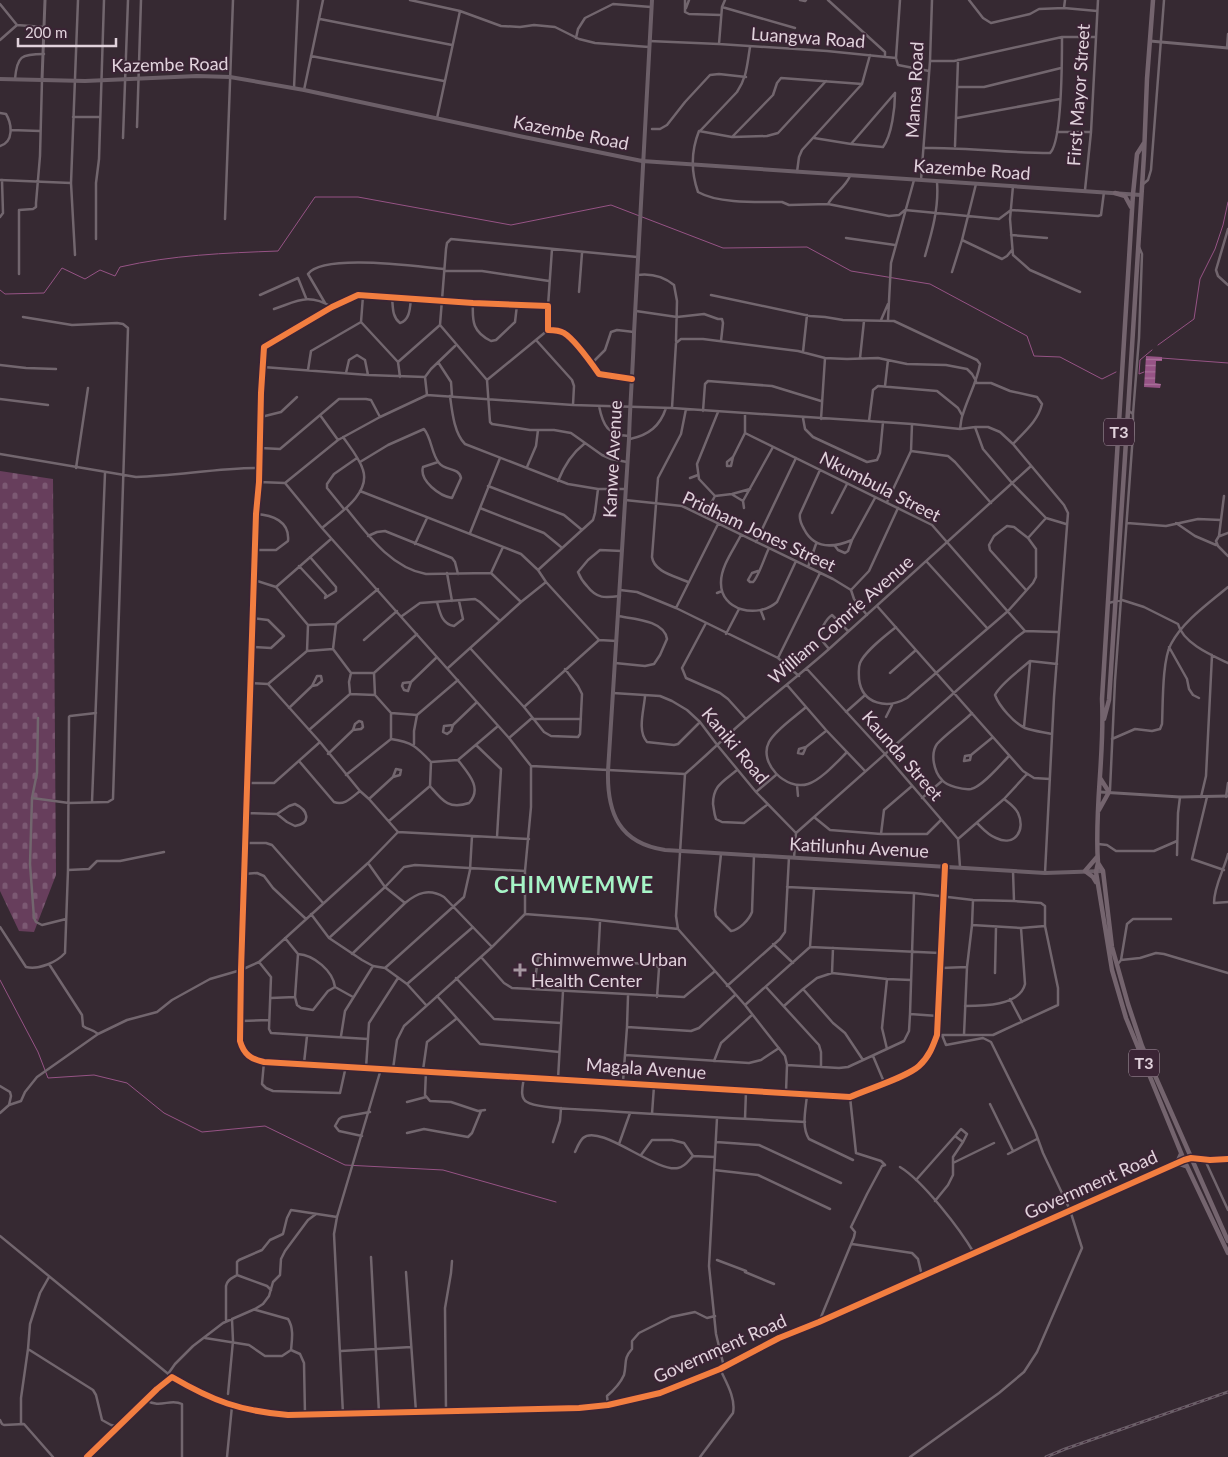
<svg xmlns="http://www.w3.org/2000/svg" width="1228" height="1457" font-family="Lato,sans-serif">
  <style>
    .cemetery { fill: url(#cemetery-stones) }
    .water { fill: url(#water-rules) }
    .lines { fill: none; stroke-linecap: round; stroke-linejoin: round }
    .stream { stroke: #965385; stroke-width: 1 }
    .minor { stroke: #72666e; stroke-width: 2.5 }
    .tertiary { stroke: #72666e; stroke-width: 3 }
    .secondary { stroke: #6c5f68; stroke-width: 4 }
    .trunk { stroke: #74646e; stroke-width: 4.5 }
    .rail-casing { stroke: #6b5f68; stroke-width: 3 }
    .rail { stroke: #3b2435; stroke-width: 1; stroke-dasharray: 4; stroke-linecap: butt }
    .cycleway-casing { stroke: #3b2435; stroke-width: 9 }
    .cycleway { stroke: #f27e40; stroke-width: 6 }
    .poi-dot { fill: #a597a0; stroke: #3b2435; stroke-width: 2 }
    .labels { text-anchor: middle; stroke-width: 4; stroke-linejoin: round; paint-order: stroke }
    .shield { fill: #3b2435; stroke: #af9eaa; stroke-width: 1 }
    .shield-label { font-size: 16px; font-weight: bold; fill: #e1d2dc }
    .street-label { font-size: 18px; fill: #e1d2dc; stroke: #3b2435 }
    .poi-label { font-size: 18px; fill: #e1d2dc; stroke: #3b2435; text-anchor: start }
    .district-label { font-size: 22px; font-weight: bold; letter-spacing: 1px; fill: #a6f4c6; stroke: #3b2435 }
  </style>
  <defs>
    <pattern id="cemetery-stones" width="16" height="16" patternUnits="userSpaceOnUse" patternTransform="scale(1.25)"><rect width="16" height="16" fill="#673e5c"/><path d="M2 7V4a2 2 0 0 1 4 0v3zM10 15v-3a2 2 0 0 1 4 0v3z" fill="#7c5973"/></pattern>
    <pattern id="water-rules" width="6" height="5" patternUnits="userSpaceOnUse" patternTransform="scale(1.25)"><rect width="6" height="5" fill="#965385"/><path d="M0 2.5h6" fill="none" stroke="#a9739b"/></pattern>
  </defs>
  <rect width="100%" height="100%" fill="#362932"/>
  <path class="cemetery" d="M0,471L53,479L56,875L34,932L19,931L0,891Z"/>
  <path class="water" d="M1146,356L1162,357V361H1156L1155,383L1161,384L1160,388L1144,387Z"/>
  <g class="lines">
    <path class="stream" d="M0,290L5,294L44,293L62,268L85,279L100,270L115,276L120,267C172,255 225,253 278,251L315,197H358L511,225L611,205L723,248L807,247L851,271L930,284L1027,336L1034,356L1060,357L1102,379L1116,372
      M1158,345L1194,319L1200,279L1215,249L1223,225L1228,202
      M1161,358L1228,363
      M1144,372L1139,374L1140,360L1152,350
      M0,980L38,1052L48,1078L94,1075L127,1083L164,1113L202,1132L265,1126L345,1165L443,1170L556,1202"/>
    <path class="minor" d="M410,0L460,11L437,118
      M685,0V12L689,14L721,15
      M800,0L805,1L806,0
      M828,0L885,52V57
      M900,0L896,58L898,65L929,71
      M969,0L983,18L991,23L1030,14L1039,9L1064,8
      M1065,0L1064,8L1097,11
      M0,4L17,25
      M722,7L795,28
      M686,8L689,0
      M460,11L501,26L520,27L534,25L555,27L579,39L595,43L649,47
      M320,19L452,45
      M576,38L578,29L585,18L613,4L651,7
      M0,40L17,25L44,27
      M649,41L719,44L722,7L725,0
      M719,44L827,51L896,58
      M1227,48L1228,34
      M311,56L444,81
      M930,61H954L1062,37
      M15,79C17,56 21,54 44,54
      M862,84L781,78L777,83L773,95L732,137L699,131C691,151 691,172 698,192C719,204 758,202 782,202L789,205L828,204L889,216L899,215L905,210L999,219L1011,210L1098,216L1101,215L1104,192
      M958,87H984L1061,68
      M294,88L298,0
      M304,90L323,0
      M0,113L6,114C12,124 14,142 0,146
      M73,117H100
      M957,118L1060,99
      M137,127L141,0
      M652,129H660L667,125L685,102L710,75L719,74L746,77
      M11,130L40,131
      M700,131L737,92C747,77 747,65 750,47
      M1057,132H1091
      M733,137L767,136L778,133L826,81
      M123,138L128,0
      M814,138L851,144L895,93
      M851,144L883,147C892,135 895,107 895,93
      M955,146L958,60
      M925,148C966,147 1008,153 1050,153C1062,142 1062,57 1062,37H1095
      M797,172L799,157L802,150L862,84L870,55
      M0,180L71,183
      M921,180L930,61L932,0
      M1142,185L1148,180L1151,170L1164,0
      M1013,186L1010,219L1013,255L1030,270L1080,292
      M1085,190L1091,132L1098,0
      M828,204C834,193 845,188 850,176
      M0,217L3,213L2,180
      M225,219L233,0
      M1228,229L1216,270L1218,276L1228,285
      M1011,235L1047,238
      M846,238L895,245
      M96,239V183L99,159L104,0
      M962,240L1002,259L1007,256L1012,250
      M75,255L71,183L78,0
      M925,256C932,232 939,208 937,182
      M444,271H482L549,281
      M952,272L962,240L976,184
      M19,274V210L33,209L36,207V203L40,156L42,80
      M637,275C652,273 663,276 674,285L677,301L676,341
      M579,292L582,253
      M260,295L298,278L306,298
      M711,295L810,316L825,317L843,320L894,321L977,360L980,364C977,382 968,397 963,414C961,418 961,424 960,429
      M363,296L361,322L398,362L400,377
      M392,297C393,307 392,317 400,323C410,320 410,308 411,298
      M325,303L308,274C323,253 419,267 444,269
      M473,303C472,322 473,332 491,341L496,340L515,322L517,305
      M548,306L552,249
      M274,309C298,301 308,293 332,307
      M636,311L677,317L704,314L718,319H722L723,323L721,341
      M23,317L72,325L117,323L123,324L128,328L113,799L108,802L69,803L32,798
      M881,320L888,304
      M888,320L891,263L914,180
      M536,340L572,380L574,386L573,405
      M803,352L807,315
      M860,358L864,321
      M398,362L440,325
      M438,362L451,382L452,396
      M592,363L605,350L611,332L617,330L634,332
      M0,365L26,368L56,369
      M263,367L368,375L425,377L427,395
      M308,370L311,351L361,322
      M346,373L349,360L357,355L365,360L368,375
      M425,377L431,369L455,346
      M631,379L601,375L566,334L555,330H548V306L473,303L358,295L332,307L264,347L261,393L259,482L256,514L241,970L240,1041C244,1055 251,1059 264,1062L850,1097C868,1089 907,1077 919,1066C929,1057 933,1046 937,1035L945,866
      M487,380L548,330
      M975,383H991L1010,391L1037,397L1042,404C1038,421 1024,432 1013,444
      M885,386L888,360
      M450,396C452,411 454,433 465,444L568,484L598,489H625
      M0,399L48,405
      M599,406C603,426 608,435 629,436
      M672,408L676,343L681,339H703L798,351L825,358L847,359L878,358L907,364L946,365L967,369L972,374L976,381
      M686,409L681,434L658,478L652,557C654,572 675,576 688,582
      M703,411L705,384L708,381L772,386L821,401
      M718,412L697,464L699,479L715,496L732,494L750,489
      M1133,414L1139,338L1142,254L1139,247
      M320,415L338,440
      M261,417L281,412L297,397
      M803,418L805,429L813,437L867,462L877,460L880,453L883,422
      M821,419L825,358
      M869,421L873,390L878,386L937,391L958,408L962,415
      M975,427L983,449L1012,483L1046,518L1066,524
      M745,433L932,525L1025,631
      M630,439C649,435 660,426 666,408
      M260,448L280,449L339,399H366L371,400L380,417
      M911,451L948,456L955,462L991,503
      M0,454L136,477C177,476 217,468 258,468
      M360,462L388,445L424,429C432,439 431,453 439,463C445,471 459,467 461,478L452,498C440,496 419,481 423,467L438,462
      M627,462L611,459L602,455L571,433L554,430H530L492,424L490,422L487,380L440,325L446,249L447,243L451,239L637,257
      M727,466H731L733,457L745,433V413
      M727,466V462L733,457
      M527,467L536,446L538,430
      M76,468L88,388
      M820,470L800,514C799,520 801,524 804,529C814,549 833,548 852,540L875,498
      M690,478L698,475
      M558,481C564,466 571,454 584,444
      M259,482L285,483
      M488,486L564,515L582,530
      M360,491L521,554L538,570L546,582L599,640L617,641
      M733,495L743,501L744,508
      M1224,496L1219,536L1216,541L1218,546L1228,556
      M625,500L682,506L833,579L851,590L854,599L867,615
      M743,501L773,447
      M887,502L911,451L912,424
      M346,508C367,534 391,568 426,574L491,573L521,602L546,582
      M480,508L544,533L561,547
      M344,509L327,488V484L334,474L357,458
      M832,513L847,484
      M704,516L715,496
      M1127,523L1166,526L1198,519L1221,520
      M1176,523L1195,536L1216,545
      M322,528C337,515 371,494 363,470C360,459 350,447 343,437
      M470,533L500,458
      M741,535C734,549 721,566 721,582C720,611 758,619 777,602L796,561
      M368,536L377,532L385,531L452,558L455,562L458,574
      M1220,536L1228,533
      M1028,538L1046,518
      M756,542L796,458
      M415,544L427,518
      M835,546L838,550L845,553L848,551L852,540
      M255,550H276L288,541C290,521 272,515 256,514
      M927,562L987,628
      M299,566L326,595L325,598L336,591V587L310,557
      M808,567L816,544
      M538,570L593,520L595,513L598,489
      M758,571L752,573L748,580L750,582H753C758,578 765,556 769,548
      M447,573L452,601
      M491,573L503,547
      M254,580L276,587L308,625L307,651
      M276,587L331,539
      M620,590L637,592L676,608L778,658L799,676
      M851,590L869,571L898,508
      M717,593L722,591
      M620,596C605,598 597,599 587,586C583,582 580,577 578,572L588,560L600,550L622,551
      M437,602C440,613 442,624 454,626L463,619L459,601
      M1108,603L1122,600L1144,607L1178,624C1183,643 1211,655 1228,663
      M877,606L1023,771L1034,778L1050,779
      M676,608L718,524
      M761,611L764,619
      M402,616L420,603L475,599L480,602L500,621
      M706,623L682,668L686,678L720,693L728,699L746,719
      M336,624L333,649L351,673L349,682L350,693
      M308,625L336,624L378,589
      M896,627C885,636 865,651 860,663C858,668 859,674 859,679C862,705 888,709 907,698L1008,611L1033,583L1036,577V549L1028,538L1014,527L1007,526L994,536L989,545L990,550L1026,590
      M726,634L739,609
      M364,640L397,611
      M252,647L271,648L284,636L268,620L252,618
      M1169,647L1187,679L1189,689L1193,695L1199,698
      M470,648L524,707L544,732L551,736L578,737L580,734L582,694L578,686L565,669
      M829,649C827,646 822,642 821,638C819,631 826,619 832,615L848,631
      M778,658L820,573
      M615,663L645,666L654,664L660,655L667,639C664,620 633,619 618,616
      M448,668L521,602
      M807,669L885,754L958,839L960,867
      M351,673H374L417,634
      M374,673L375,695L391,713V739
      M890,673L916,650
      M411,682L403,683L402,686L404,690L408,691L411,682L437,657
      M250,683L268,684L320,742L360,791L369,799L398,832L529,839
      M268,684L307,651L333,649
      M787,685L826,730L865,771
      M613,693L660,696L672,701L687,710L700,722L718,746L756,792L796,833
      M645,696C644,710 637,731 647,742L674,745L678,744L700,722
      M524,707L599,640
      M806,707C795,717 775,730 769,742C758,763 786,791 808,784C821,780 837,762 847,752
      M289,708L312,686L317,685L322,681L321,676H317L312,686
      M846,712L864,696
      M391,713L417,715
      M972,713C962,723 946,734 937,744C930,754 934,772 942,780C947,786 963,790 971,789C982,787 1001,764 1009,756
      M886,717L892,705
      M38,718L37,773L32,798L30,864L34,918L36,922L42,925L66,919
      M533,719H581
      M453,725L444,726L443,732L447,734L451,731L453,725L477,702
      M1024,727L1030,663
      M309,730L350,694L375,695
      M1052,734C1043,732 1033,731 1025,728C1014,723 999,706 995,695C1000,684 1020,670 1030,661L1057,664
      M509,738L532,718
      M1112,739L1135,729L1152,731L1160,729L1162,724C1163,705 1162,660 1171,644C1183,621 1209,603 1228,587
      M414,744V731L417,715L458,680
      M476,745L501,769L497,837
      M798,753L803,754L806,747L826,731
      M798,753L799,749L806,747
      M328,754L353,730L355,724L359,721L362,722L363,727L361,729L353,730
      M299,761L334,802C345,806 352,797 360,791
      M964,761L965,756L971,755L993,737
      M964,761L970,760L971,755
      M431,762L458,760L498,726
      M531,766L685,774
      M737,770C724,781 713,785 713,804C714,809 714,814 716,819L722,822L744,823L768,804
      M685,774C706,756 725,737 746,719C773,695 802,673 829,649L1031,466
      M685,774L676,916L678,929L745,1005L785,1056L787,1065L786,1092
      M346,775L391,739C412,742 417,747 431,762L430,786C442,800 448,810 469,803C483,788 468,773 458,760
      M393,777L396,769L401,770
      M247,783H274L320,742
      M797,785L798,796
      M1110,790L1115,681L1133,434V414L1129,411
      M756,792L776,775
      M1201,797L1206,776L1212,655
      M1207,797L1192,859L1224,870
      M1226,797L1228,783
      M922,798L942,781
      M369,799L393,777L400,775L401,770
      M92,802L105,473
      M245,813L277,814L289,806L295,804C308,810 312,823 295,826L287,822L277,814
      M814,817L830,830L881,834H927L941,820
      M389,821L430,786
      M977,823C983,829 988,835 996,838C1015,847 1026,830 1018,813C1015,807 1009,803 1004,799
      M881,834L884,810L912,786
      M958,839L1004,799L1027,774
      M245,843H266L272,845L323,903
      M1098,844L1107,845L1116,851H1154L1177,841
      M721,854L715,910L716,916L731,931C739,930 749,920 752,912L754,855
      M1228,854C1224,870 1214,886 1214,903L1228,902
      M1177,855L1178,813L1180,797
      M794,858L796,833L1017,637L1025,631L1058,632
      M368,863L385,887L405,903
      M68,870L89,869L97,861H120L164,852
      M244,874L257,873L264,876L273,888L306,919
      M787,887L914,893L973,900L1014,901L1013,871
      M311,914L329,938L362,960L373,966L385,968L407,984L426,1005
      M525,914L590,919L678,929
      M972,925L1021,928L1045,926
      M0,927L26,967C39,970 57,962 65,953L68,870L69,717L70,716L96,713
      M285,938L298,954L295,997L297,1005L301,1008L313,1010L328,991L335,987
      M329,938L385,887L404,867L415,865L525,871
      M773,944L793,963
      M810,947L940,953
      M298,954C314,955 333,971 335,987
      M352,954L405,903C417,893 429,888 444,897L492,947
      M481,957L504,983L512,988L684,997L714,972
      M598,960L600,922
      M1121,960L1127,924L1133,919H1171
      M259,962L271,977L269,1029L271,1033L368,1039
      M49,964L82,1015L83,1026C88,1030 93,1029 98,1034
      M1117,965L1121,960L1140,958L1156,953L1164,954L1228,973
      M385,968L464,897L470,870L472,836
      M941,968L967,967
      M832,973L833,948
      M995,973L996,927
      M456,978L494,1019L561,1023
      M407,984L473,927
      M727,986L780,939L785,932L789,857
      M335,987L353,997
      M766,987L819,1045L821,1052V1067
      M534,989L538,957L598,960L656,965L659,968L657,997
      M437,996L480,1044L559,1052
      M628,996L627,1027L691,1031L699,1028L735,995
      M271,998L295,997
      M1010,999L1022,1022
      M745,1005L810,947L814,889
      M784,1006L803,989
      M965,1006C982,1006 1020,1006 1025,984L1021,928
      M910,1014L938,1016
      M241,1021L269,1020
      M942,1035H993L1058,1005V988L1045,926V906L1041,903L1014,901
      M964,1035L967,967L972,925L973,900
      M341,1036L345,1011L373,966
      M887,1049L882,1028L887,979
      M625,1055L749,1063L761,1060L779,1048
      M873,1056L884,1082
      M863,1060L845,1033L833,1023L803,989L817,978L832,973L887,979L911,980
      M714,1061L721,1043L752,1015
      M264,1062L262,1084L266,1088L273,1091L340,1093L346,1066
      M304,1063L307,1036
      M787,1065L839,1068L848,1067L904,1041L909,1031L910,1014L914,893
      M366,1068L369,1023L398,978
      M393,1069L397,1040L404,1026L492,947L525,914V871L531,807V766L509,738L322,528L285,483L338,440L380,417L427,395L573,405L672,408L912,424L960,429L975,427H988L1000,432L1013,444L1064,505L1068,513L1054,697L1045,873
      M423,1070L427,1042L456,1019
      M426,1071L425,1095L430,1101L451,1102L478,1111L485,1110
      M524,1077C523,1085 519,1098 527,1102C538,1109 577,1109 591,1110C662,1115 734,1118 805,1122
      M558,1079L563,991
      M623,1082L627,1027
      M0,1086L10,1092L11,1096L9,1105
      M807,1095C806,1108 801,1127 809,1139L853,1160
      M407,1102L426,1097
      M990,1104L1013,1151
      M0,1113L9,1105L21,1101L25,1092L37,1077L98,1034L127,1020L157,1012L172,1000L210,979L241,970L259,962L368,863L398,832
      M652,1114L654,1086
      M717,1118L709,1266L716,1334L724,1367
      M745,1119L746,1091
      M407,1133L424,1129L468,1137L472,1133L481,1111
      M362,1136L339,1131L335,1126L339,1119L342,1117L370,1112
      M553,1142L560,1121L561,1108
      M716,1142L759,1145L841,1183
      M619,1144L630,1113
      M575,1152C577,1148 579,1142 583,1138C600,1123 656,1173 678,1168C685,1167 689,1160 693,1156L715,1157
      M1008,1154L1037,1139
      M641,1155L652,1140H672L684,1143L693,1156
      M1192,1158L1210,1160L1228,1159
      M1205,1160L1228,1210
      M953,1163L994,1143
      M900,1167C923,1181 960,1229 974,1253
      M714,1170L758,1175L830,1209
      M916,1180L955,1136
      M935,1201L948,1185L953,1175V1157L963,1142L955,1136L961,1129L967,1134L963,1142
      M0,1236L172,1377
      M852,1244L912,1253L918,1259L922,1276
      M371,1257L379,1413
      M717,1260L746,1271
      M406,1272L416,1412
      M745,1272L774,1284
      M237,1275V1262L239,1260L262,1250L270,1240L283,1234L287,1218L291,1210L337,1217
      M49,1277L40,1293L30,1324L28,1349L93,1390L96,1395L102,1420L111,1425L119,1427
      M256,1310L288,1319C294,1328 292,1340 291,1350
      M226,1320V1286C227,1279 233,1278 237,1275L267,1286L271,1290
      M819,1322L854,1237L855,1232L851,1227L867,1194L882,1166L885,1165L881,1161L856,1153L850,1097
      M205,1338L249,1345L265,1356H282L291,1350
      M291,1350L300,1354L304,1363L305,1415
      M341,1351L411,1347
      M168,1374L175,1364L193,1346L223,1323L255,1309L263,1304L269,1296L273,1282L280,1275L281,1259L285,1251L308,1220L316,1214
      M228,1394L233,1341L232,1319
      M145,1400C161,1409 170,1398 182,1404V1457
      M608,1405L607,1396C614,1390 620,1384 624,1375C627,1363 623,1359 632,1349V1341L639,1333L671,1317L695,1312L707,1318L715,1316
      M446,1411L445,1308L451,1273L452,1261
      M343,1414L334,1234L337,1217L381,1069
      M0,1420L2,1424L4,1425L24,1424L53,1457
      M21,1423V1398L28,1349
      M227,1457L232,1406
      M700,1457L733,1413C736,1398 726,1382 720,1369
      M910,1457L999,1393L1024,1372L1037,1352L1082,1248L1070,1210L1043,1153L1035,1131L991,1042L983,1038L946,1045L942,1035"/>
    <path class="tertiary" d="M1150,41L1228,48
      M42,80L45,0
      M1100,792L1180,797L1228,796
      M87,1457L157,1389L172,1377C213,1401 240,1411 288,1415L579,1408L608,1405L660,1393L720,1369L779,1338L819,1322L1191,1158"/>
    <path class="secondary" d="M652,0C645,111 639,222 634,333C633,368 630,403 629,439L608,771C607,813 619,843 665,850L1045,873L1103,871
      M0,79L85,81L197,76L230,77L304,90L519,136L642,161L1141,195"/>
    <path class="trunk" d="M1144,143L1137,154L1133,194L1102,699C1105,754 1094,808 1098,863L1096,872L1112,970L1126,1018L1184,1160L1228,1253
      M1115,193L1125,196L1131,207
      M1104,719L1109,700L1128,411L1144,155L1147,79L1153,0
      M1099,810L1109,792L1100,778
      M1098,863L1103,871L1112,947L1128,1004L1142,1046L1228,1241
      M1096,882L1093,877L1085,871L1097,857
      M1181,1154L1177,1163L1186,1166"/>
    <g class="rail-casing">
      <path id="rail" d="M1046,1457L1065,1449L1228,1392"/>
    </g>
    <use href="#rail" class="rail"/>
    <g class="cycleway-casing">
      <path id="cycleway" d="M632,379L599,374C592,364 574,339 564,333C559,330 553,330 548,330V306L473,303L358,295L332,307L264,347L261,393L259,482L256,514L241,970L240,1041C244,1055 251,1059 264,1062L850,1097C868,1089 907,1077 919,1066C929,1057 933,1046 937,1035L945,866
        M87,1457L157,1389L172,1377C213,1401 240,1411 288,1415L579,1408L608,1405L660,1393L720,1369L779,1338L819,1322L1184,1160L1191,1158L1210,1160L1228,1159"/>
    </g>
    <use href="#cycleway" class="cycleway"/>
  </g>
  <path class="poi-dot" d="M517.5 962.5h5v5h5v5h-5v5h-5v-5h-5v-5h5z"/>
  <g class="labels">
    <g class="shield">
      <rect x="1104" y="418.5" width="30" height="27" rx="4"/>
      <rect x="1129" y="1049.5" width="30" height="27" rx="4"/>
    </g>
    <g class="shield-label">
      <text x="1119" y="438">T3</text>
      <text x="1144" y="1069">T3</text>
    </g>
    <g class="street-label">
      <text transform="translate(808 38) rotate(4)" y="6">Luangwa Road</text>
      <text transform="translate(170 65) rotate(-1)" y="6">Kazembe Road</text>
      <text transform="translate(915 90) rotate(-87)" y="6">Mansa Road</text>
      <text transform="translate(1079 95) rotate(-86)" y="6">First Mayor Street</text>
      <text transform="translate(571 133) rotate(11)" y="6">Kazembe Road</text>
      <text transform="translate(972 170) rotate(4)" y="6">Kazembe Road</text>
      <text transform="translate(613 459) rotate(-87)" y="6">Kanwe Avenue</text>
      <text transform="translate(880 487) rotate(27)" y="6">Nkumbula Street</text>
      <text transform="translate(759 532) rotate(25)" y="6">Pridham Jones Street</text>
      <text transform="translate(841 620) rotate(-41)" y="6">William Comrie Avenue</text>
      <text transform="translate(735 746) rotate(50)" y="6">Kaniki Road</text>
      <text transform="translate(902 756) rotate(49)" y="6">Kaunda Street</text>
      <text transform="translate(859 848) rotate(3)" y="6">Katilunhu Avenue</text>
      <text transform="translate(646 1069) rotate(4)" y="6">Magala Avenue</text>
      <text transform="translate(1091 1185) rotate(-24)" y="6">Government Road</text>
      <text transform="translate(720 1349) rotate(-24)" y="6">Government Road</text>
    </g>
    <g class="poi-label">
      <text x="531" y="966">Chimwemwe Urban<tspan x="531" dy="21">Health Center</tspan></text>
    </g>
    <g class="district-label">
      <text x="574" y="893">CHIMWEMWE</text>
    </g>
  </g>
  <path d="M18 38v8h98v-8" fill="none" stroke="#e1d2dc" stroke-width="2.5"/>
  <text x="25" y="38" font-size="15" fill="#e1d2dc" stroke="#3b2435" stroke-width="4" paint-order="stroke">200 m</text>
</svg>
